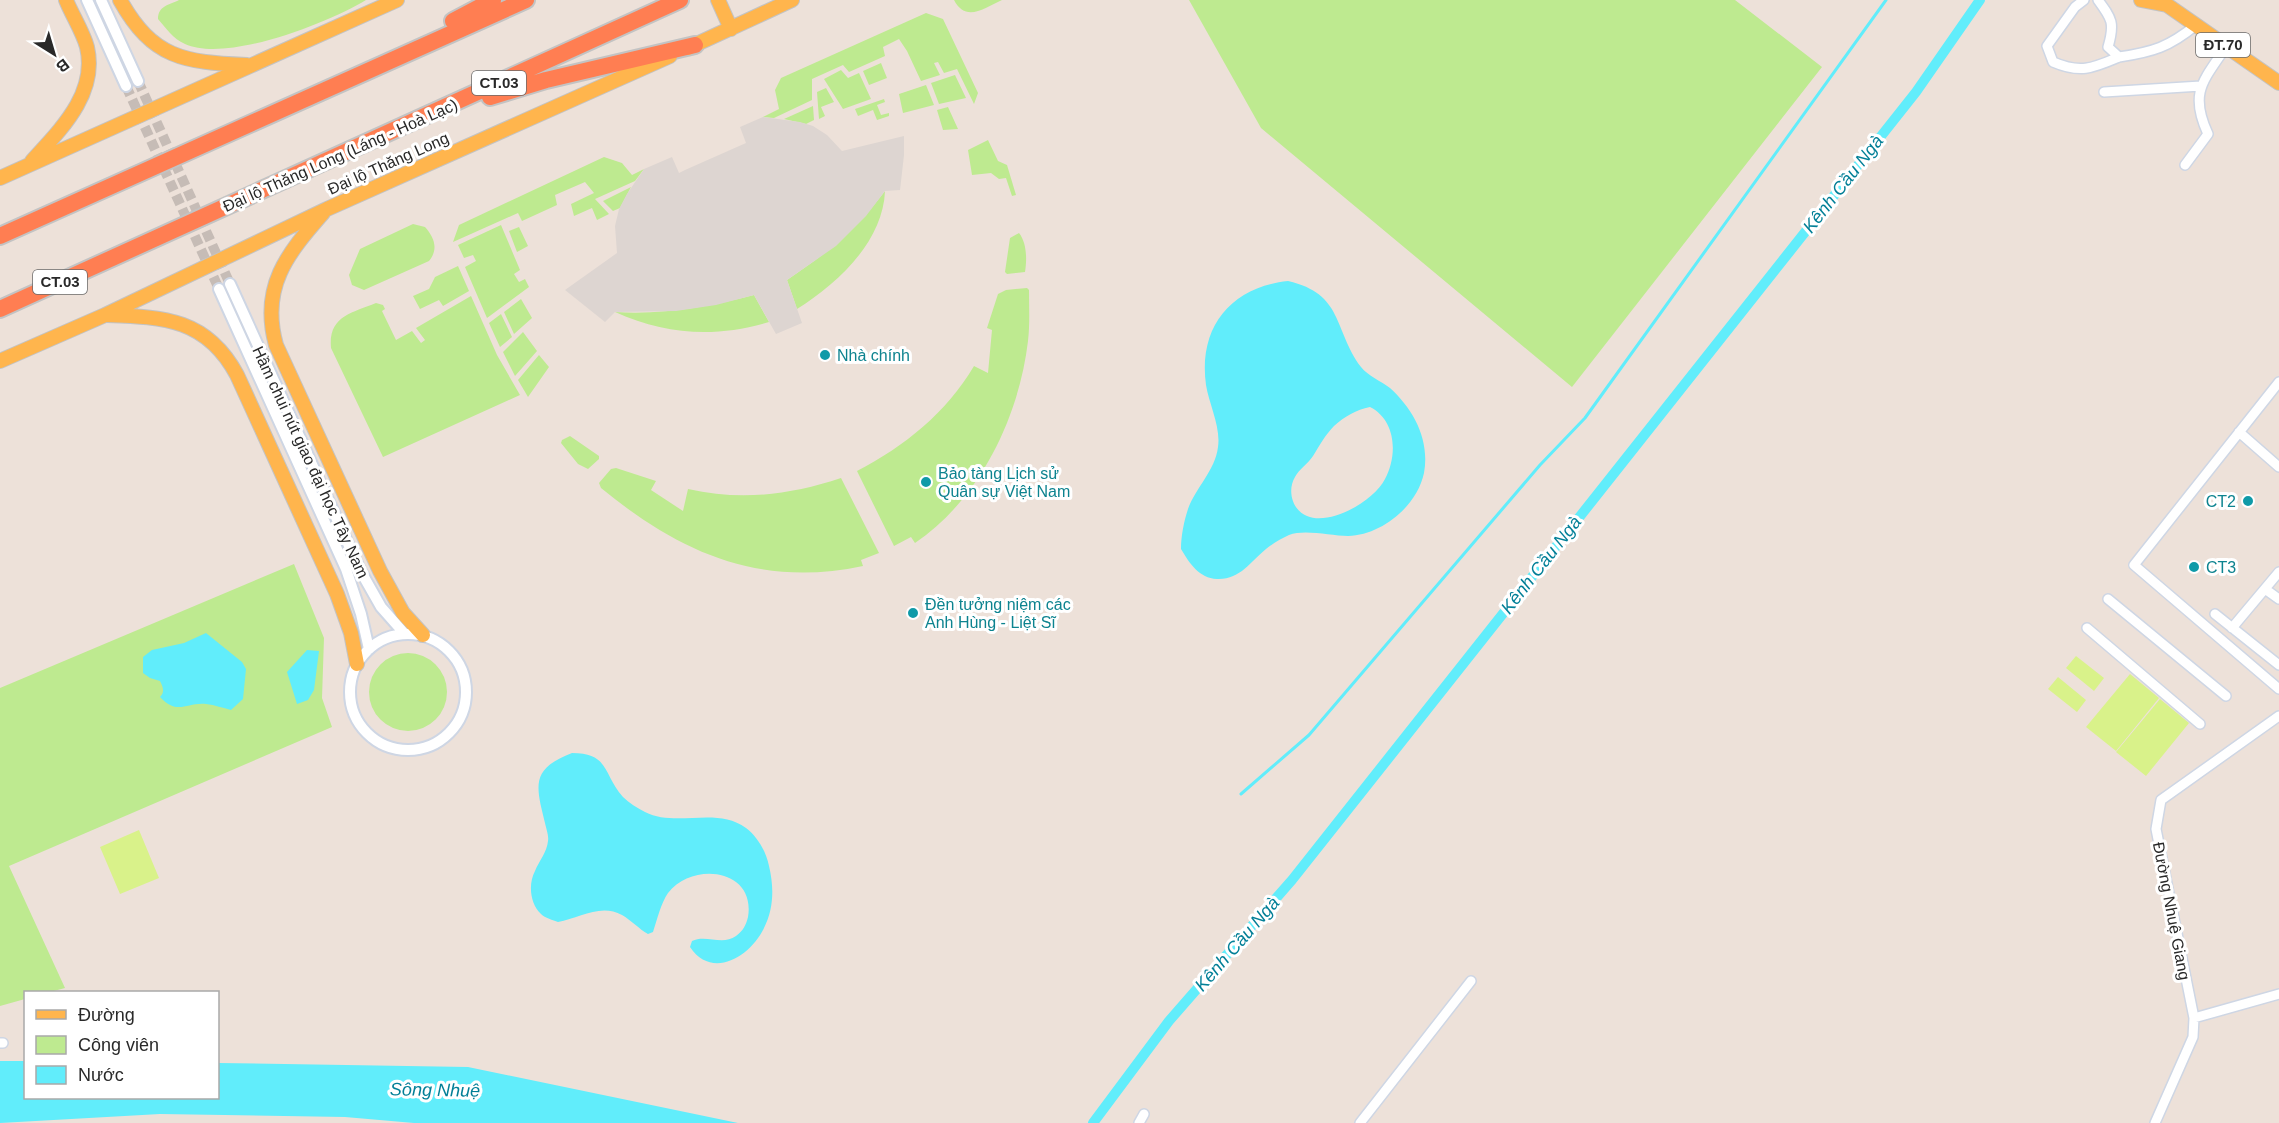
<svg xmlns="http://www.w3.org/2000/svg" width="2279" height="1123" font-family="Helvetica,sans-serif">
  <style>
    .green { fill: #beea90 }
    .pitch { fill: #d9f28a }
    .plaza { fill: #ddd5d1 }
    .water { fill: #61edfb; fill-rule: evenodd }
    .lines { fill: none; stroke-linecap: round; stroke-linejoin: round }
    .stream { stroke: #61edfb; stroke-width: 3 }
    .canal { stroke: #61edfb; stroke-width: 10 }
    .tertiary-tunnel { stroke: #c6bcb6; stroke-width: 10; stroke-dasharray: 10 5; stroke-linecap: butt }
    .minor-casing { stroke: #ced6e4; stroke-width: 12 }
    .tertiary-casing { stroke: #ced6e4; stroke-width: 14 }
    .primary-casing { stroke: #c3c3c3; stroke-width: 16 }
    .motorway-casing { stroke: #c3c3c3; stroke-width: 20 }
    .minor { stroke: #fff; stroke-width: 9 }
    .tertiary { stroke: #fff; stroke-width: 10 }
    .primary { stroke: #ffb54d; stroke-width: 14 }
    .motorway { stroke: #ff7e52; stroke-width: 16 }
    .culture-dot { fill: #0f9aa8; stroke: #fff; stroke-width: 2 }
    .labels { text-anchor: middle; stroke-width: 6; stroke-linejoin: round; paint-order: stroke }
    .shield { fill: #fff; stroke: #696969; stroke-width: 1.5 }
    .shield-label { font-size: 15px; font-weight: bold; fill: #292929 }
    .street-label { font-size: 16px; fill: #292929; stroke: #fff }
    .culture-label { font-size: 16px; fill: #0d838f; stroke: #fff; text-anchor: start }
    .water-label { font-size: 18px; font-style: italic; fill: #027f97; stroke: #fff }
  </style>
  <rect width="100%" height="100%" fill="#ede1d9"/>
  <path class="green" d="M179,0H366C328,23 227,63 185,44C173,39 166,28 158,19C158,6 169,5 179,0Z
    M954,0H1002C984,8 966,23 954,0Z
    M1189,0H1735L1822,67L1572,387L1261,128Z
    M926,13L943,19L978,93L974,104L957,69L944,73L938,62L934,63L940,75L921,81L907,51L899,39L883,47L885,56L849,72L843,65L812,79V100L774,118L763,117L779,109L775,90L781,78Z
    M881,63L887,78L869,85L863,71Z
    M841,70L848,78L859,73L871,99L843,109L824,79Z
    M955,75L966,98L939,104L931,83Z
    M926,85L934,105L903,113L899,94Z
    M826,88L834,102L821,107L825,116L819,119L817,92Z
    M884,99L885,102L877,105L881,115L889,113V116L877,120L873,110L858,116L855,109Z
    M813,106L814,120L806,124L784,119Z
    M948,107L958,129L943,130L937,110Z
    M988,140L998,161L1007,165L1016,195L1012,196L1006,178L999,179L991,173L972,175L968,150Z
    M604,157L622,163L632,175L644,169L635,181L595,199L609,214L597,220L592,208L574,216L571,204L594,193L585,182L555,195L557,205L522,221L518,213L453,242L459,225Z
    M631,187L620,208L613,211L603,201Z
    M885,191C883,242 837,284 797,309L787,280C828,252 855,231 885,191Z
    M413,224L425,227C434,237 439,249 429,261L364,290L352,285L349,275L360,249Z
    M501,225L520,270L514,274L519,282L525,279L529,287L487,318L465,267L476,261L473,255L464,258L458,245Z
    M519,227L528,246L517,252L509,231Z
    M1019,233C1027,243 1027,260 1025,272L1007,274L1005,272L1010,238Z
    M458,266L469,291L443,306L439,300L420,309L413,296L429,289L435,277Z
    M1027,288L1029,290C1029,307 1030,324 1028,341C1019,417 980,499 915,543L911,537L894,546L857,471C905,446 946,413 974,366L988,373L992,330L987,328L998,294L1006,290Z
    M754,295L769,322C716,338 666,335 615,312C663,315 708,307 754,295Z
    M471,296L497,355L520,395L383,457L331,348C328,316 352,313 376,303L383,305L385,309L382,311L396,340L412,331L421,343L425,340L416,328Z
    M521,299L532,318L514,334L504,312Z
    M501,314L512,337L500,347L489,323Z
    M523,332L537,351L515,376L503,352Z
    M539,355L549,367L528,397L518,380Z
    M570,436L599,456V459L588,469L578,464L561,443L562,440Z
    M616,468L656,481L651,490L683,511L688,489C741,501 790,495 841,478L879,553L861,560L863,566C760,588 680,553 601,488L599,483L611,469Z
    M294,564L324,638L322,698L332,727L9,866L65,988L50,992H26L25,999L0,1006V688Z
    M369 692a39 39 0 1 1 78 0a39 39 0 1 1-78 0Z"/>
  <path class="pitch" d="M2076,656L2104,678L2094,691L2066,668Z
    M2130,674L2159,698L2116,751L2086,727Z
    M2058,677L2086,700L2077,712L2048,689Z
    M2160,699L2189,723L2146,776L2116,752Z
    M139,830L159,878L120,894L100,847Z"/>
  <path class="plaza" d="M763,117L800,122L813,126L827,135L842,151L904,136V155L900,190L885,191L866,216L836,246L787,280L802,323L776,334L754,295L716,305L676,311L615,312L605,322L565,290L617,253L615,226L619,209L627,194L644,169L672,157L679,173L685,170L746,143L740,127Z"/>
  <path class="water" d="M1288,281C1344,294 1333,329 1361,367C1368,376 1381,381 1390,388C1414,410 1430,440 1424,473C1417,506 1382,535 1348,536C1331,536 1305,529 1289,535C1282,538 1272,544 1266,549C1250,562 1240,580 1217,579C1199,578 1190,564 1181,549C1181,536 1184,521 1188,509C1196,487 1215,471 1218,447C1221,427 1209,404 1206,385C1198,327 1231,287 1288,281ZM1370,407C1396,420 1398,455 1385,479C1374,501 1330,526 1307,516C1292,510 1287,490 1295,477C1299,469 1308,464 1313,456C1319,446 1326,434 1334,426C1345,416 1356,410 1370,407Z
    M206,633L242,662L246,669L243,699L231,710C223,708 215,705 206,704C186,702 178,716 160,697C165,692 163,687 160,681L150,678L143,673V657L152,650L184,643Z
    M307,650L319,651L314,690L308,700L297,704L287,672Z
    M572,753C610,753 603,775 623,797C629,803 637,808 645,812C677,828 716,806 746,828C758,837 766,852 769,866C774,887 774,908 764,928C750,957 712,980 690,947L692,941C706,934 722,946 736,936C743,931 746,925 748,917C756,869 693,861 668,893C661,903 657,920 653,932L648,934C639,929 631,920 622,915C601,903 579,918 558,922C553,920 545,918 541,914C530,904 528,884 535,871C539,861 547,852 548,841C549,836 546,828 545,823C536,786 530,769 572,753Z
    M0,1061H25L26,1098H218V1063L468,1067L738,1123H414L345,1117L160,1114L0,1123Z"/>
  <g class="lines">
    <path class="stream" d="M1241,794L1309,735L1540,465L1585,418L1886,0"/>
    <path class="canal" d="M1093,1123L1169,1021L1292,880L1916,92L1980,0"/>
    <path class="tertiary-tunnel" d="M138,81L230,284
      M126,86L219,289"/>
    <g class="minor-casing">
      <path id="minor" d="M2084,0L2075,7L2047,46L2053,62C2081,74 2093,68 2119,57
        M2098,0C2112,19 2115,23 2108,47L2119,57C2153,52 2169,47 2196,25
        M2104,92L2201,86
        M2185,165L2208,134C2189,93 2203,81 2226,47
        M2279,382L2134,565L2279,689
        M2239,432L2279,467
        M2265,589L2279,599
        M2108,599L2226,696
        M2215,614L2279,665
        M2087,628L2200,724
        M2232,628L2279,572
        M2194,1018L2279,994
        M0,1043H3
        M1139,1123L1144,1114
        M1360,1123L1471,981
        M2155,1123L2193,1037L2194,1018L2156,829L2161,800L2279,716"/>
    </g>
    <g class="tertiary-casing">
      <path id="tertiary" d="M87,0L126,86
        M101,0L138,81
        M230,284L360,570L381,607L404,633
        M219,289L346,569L361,614L369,649
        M350 692a58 58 0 1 1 116 0a58 58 0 1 1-116 0Z"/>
    </g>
    <g class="primary-casing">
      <path id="primary" d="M120,0C153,59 184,62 247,65
        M718,0L731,29
        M2141,0L2167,5L2279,83
        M688,48L792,0
        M32,161C60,130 98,94 87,47C83,32 72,15 66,0
        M0,178L397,0
        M323,213C287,254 260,287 276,345L380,571L403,613L423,635
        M107,315C165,317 207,319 237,375L337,594L351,633L357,664
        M0,361L105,315L327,209L670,56"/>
    </g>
    <g class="motorway-casing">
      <path id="motorway" d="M453,21L493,0
        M490,97L546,80L695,45
        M0,236L526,0
        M0,309L680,0"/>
    </g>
    <use href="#minor" class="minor"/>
    <use href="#tertiary" class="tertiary"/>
    <use href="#primary" class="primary"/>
    <use href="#motorway" class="motorway"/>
  </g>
  <g class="culture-dot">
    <circle cx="825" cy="355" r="6"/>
    <circle cx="926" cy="482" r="6"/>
    <circle cx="2248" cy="501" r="6"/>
    <circle cx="2194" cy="567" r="6"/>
    <circle cx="913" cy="613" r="6"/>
  </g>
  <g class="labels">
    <g class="shield">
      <rect x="2196" y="33" width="54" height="24" rx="4.5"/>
      <rect x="472" y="71" width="54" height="24" rx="4.5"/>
      <rect x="33" y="270" width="54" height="24" rx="4.5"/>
    </g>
    <g class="shield-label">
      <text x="2223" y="50">ĐT.70</text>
      <text x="499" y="88">CT.03</text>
      <text x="60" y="287">CT.03</text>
    </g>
    <g class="street-label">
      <text transform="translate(340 155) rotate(-24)" y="6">Đại lộ Thăng Long (Láng - Hoà Lạc)</text>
      <text transform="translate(388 163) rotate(-24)" y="6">Đại lộ Thăng Long</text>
      <text transform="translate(311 462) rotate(65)" y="6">Hầm chui nút giao đại học Tây Nam</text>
      <text transform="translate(2172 911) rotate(79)" y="6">Đường Nhuệ Giang</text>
    </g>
    <g class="culture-label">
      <text x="837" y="361">Nhà chính</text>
      <text x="938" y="479">Bảo tàng Lịch sử<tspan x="938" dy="18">Quân sự Việt Nam</tspan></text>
      <text x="2236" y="507" text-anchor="end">CT2</text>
      <text x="2206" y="573">CT3</text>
      <text x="925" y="610">Đền tưởng niệm các<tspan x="925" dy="18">Anh Hùng - Liệt Sĩ</tspan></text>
    </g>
    <g class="water-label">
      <text transform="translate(1843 184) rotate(-52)" y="6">Kênh Cầu Ngà</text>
      <text transform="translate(1541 565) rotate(-52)" y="6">Kênh Cầu Ngà</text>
      <text transform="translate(1237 944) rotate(-49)" y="6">Kênh Cầu Ngà</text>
      <text transform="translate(435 1090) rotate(1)" y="6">Sông Nhuệ</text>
    </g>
  </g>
  <rect x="24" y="991" width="195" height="108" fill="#ffffff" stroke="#a9a9a9" stroke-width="1.5"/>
  <rect x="36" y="1010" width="30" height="9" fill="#ffb54d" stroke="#a9a9a9" stroke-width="1.5"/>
  <text x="78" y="1021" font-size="18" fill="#292929">Đường</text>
  <rect x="36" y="1036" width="30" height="18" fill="#beea90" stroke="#a9a9a9" stroke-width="1.5"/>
  <text x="78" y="1051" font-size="18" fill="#292929">Công viên</text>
  <rect x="36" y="1066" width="30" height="18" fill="#61edfb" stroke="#a9a9a9" stroke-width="1.5"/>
  <text x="78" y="1081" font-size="18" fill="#292929">Nước</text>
  <g transform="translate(54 54) rotate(143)" stroke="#ffffff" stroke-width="4.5" paint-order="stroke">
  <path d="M0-4.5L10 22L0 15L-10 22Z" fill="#292929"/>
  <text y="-9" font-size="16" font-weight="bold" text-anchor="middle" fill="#292929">B</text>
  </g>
</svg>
